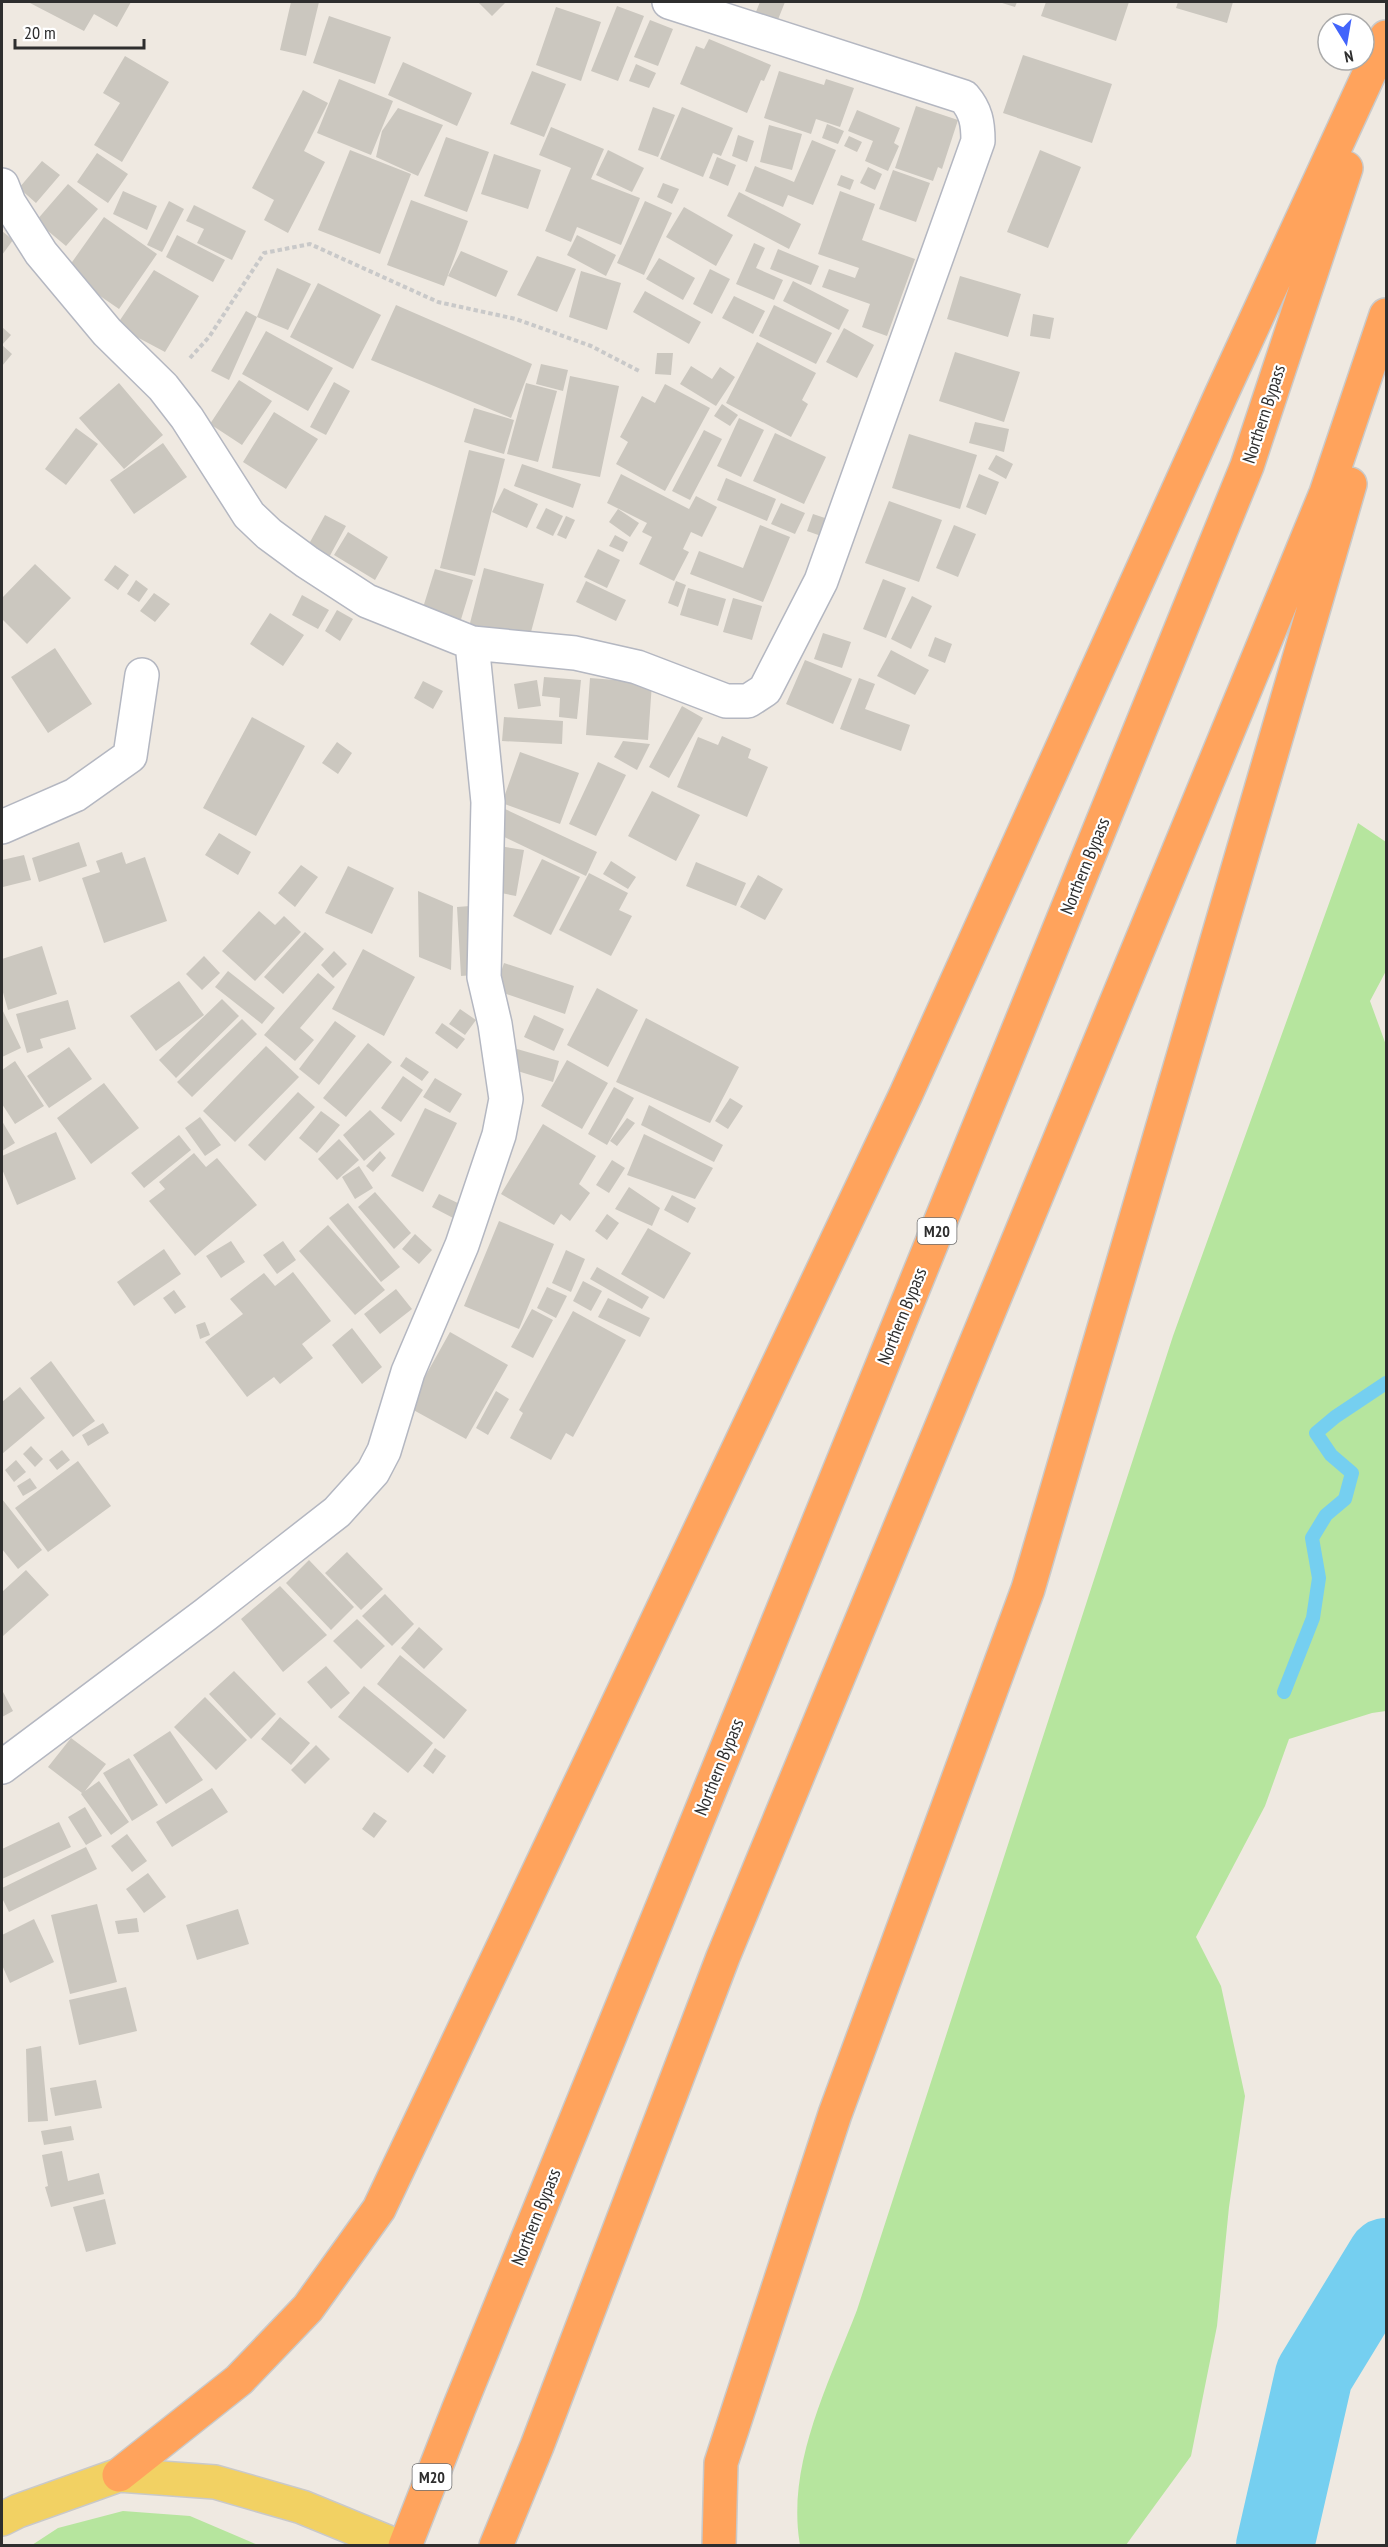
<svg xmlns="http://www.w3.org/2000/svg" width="1388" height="2547" font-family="'PT Sans Narrow',sans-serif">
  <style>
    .green { fill: #b6e59e }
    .water { fill: #75cff0 }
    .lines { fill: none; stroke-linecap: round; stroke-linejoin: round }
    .stream { stroke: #75cff0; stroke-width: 14 }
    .river { stroke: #75cff0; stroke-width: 78 }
    .building { fill: #cbc7bf }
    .minor-casing { stroke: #b4b7c1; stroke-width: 36 }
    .major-casing { stroke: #c9c9c9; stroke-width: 36 }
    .highway-casing { stroke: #c9c9c9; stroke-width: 36 }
    .path { stroke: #c9c9c9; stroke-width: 4; stroke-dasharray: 4.5 3; stroke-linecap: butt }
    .minor { stroke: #fff; stroke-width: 33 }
    .major { stroke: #f2d163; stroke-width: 33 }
    .highway { stroke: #ffa35c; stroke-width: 33 }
    .labels { text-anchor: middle; stroke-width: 4.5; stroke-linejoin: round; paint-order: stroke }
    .shield { fill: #fff; stroke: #6d6d6d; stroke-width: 1.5 }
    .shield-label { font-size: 16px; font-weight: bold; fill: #2e2e2e }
    .street-label { font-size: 18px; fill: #2e2e2e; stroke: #fff }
  </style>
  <rect width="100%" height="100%" fill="#efe9e1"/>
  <path class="green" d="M1358,823L1386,842V971L1370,1001L1386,1045V1711L1372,1713L1289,1739L1265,1806L1196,1937L1221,1986L1245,2096L1229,2207L1217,2326L1191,2456L1126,2545H800C786,2465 829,2383 857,2310L1173,1336Z
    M123,2511L190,2516L258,2545H32L58,2528Z"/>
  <path class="water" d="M1369,2284L1386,2289V2318L1354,2309L1338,2367L1322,2393L1307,2441L1285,2545H1257L1274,2445L1301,2357L1338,2307Z"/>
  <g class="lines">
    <path class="stream" d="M1284,1692L1313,1618L1319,1578L1312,1538L1326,1515L1345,1499L1352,1473L1331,1455L1316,1433L1335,1417L1386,1383"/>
    <path class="river" d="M1275,2546L1314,2375L1386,2257"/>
  </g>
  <path class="building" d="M28,2H131L117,27L94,14L84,31Z
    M291,2H319L306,56L280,50Z
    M478,2H504L505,3L492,16Z
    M760,2H785L773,32L751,24Z
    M999,2H1017L1015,7Z
    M1046,2H1129L1116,41L1041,16Z
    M1178,2H1233L1227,23L1176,8Z
    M617,6L644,16L618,81L591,71Z
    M556,7L601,22L581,81L536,65Z
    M329,16L391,37L375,84L313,63Z
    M650,20L673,29L658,66L634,57Z
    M709,39L771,65L764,81L761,80L747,113L680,84L696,46L704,49Z
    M1023,55L1112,84L1092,143L1003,113Z
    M125,56L169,82L122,162L94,145L120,103L103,93Z
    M403,62L472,93L457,126L388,95Z
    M636,64L656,73L649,88L629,81Z
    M532,71L566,84L544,137L510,124Z
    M779,71L824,85L826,79L854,88L840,127L816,119L811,134L764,118Z
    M339,79L393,101L371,155L317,133Z
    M303,90L328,103L304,151L325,162L288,233L264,220L274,200L252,188Z
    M916,106L958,120L942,169L938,167L933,181L895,168Z
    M653,107L675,115L658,157L638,150Z
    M682,107L733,128L721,156L713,153L703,177L660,159Z
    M398,108L443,125L418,176L376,157L382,131Z
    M857,110L900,128L894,143L899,146L888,171L865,161L873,141L848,131Z
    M827,124L844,131L838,144L822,138Z
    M769,125L802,134L792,170L760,162Z
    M551,127L604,149L591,179L640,198L621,245L577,227L571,242L545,231L571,168L539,155Z
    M738,135L754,141L747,162L732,156Z
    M849,136L862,142L857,152L844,146Z
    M446,137L489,152L467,212L424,196Z
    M812,140L836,150L813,205L788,195L783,207L745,191L755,166L794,182Z
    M350,150L411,174L380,254L318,230Z
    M608,150L644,168L632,192L596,175Z
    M1040,150L1081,167L1048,248L1007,232Z
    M97,153L128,174L108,203L77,182Z
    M494,154L541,170L528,209L481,194Z
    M717,157L736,165L728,186L709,178Z
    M42,161L60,175L36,203L19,188Z
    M868,167L882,174L875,190L860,183Z
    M893,170L930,183L916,222L879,209Z
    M841,175L854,180L850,190L837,185Z
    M663,183L679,189L672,204L657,197Z
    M68,184L98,209L66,246L36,221Z
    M123,191L157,206L147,230L113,214Z
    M840,191L875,204L862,240L915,259L887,336L862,327L870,304L822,287L829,269L855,278L859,268L818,254Z
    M739,192L801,224L789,249L727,216Z
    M411,200L468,221L444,286L387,265Z
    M169,201L184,209L162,252L147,245Z
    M645,201L672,213L644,275L617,263Z
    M194,205L246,231L232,260L197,243L204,229L186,221Z
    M684,207L733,235L716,266L666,237Z
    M104,217L157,254L119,309L65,272Z
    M2,231L13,240L2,255Z
    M177,235L225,260L213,282L166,257Z
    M577,235L616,255L606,276L567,255Z
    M754,243L765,248L756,268L783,280L774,300L736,284Z
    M778,249L819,266L811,285L770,269Z
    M461,251L508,271L496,297L448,276Z
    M537,256L576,269L557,312L517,295Z
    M659,258L695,278L683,300L646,279Z
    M277,268L311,284L288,330L257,317L229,380L211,371L246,311L257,317Z
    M710,269L730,279L712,314L693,304Z
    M154,270L199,296L165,352L116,326Z
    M581,271L621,283L607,330L569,317Z
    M960,276L1021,294L1008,337L947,319Z
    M793,281L849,310L839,330L783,301Z
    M318,283L381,315L353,369L290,337Z
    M645,291L701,322L689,344L633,312Z
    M734,296L765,311L753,334L722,318Z
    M396,305L532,364L511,418L371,360Z
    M774,305L832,333L816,364L759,336Z
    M1033,314L1054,318L1050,339L1030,336Z
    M2,327L11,335L2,345L12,354L2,366Z
    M844,328L874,345L857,378L826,362Z
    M266,331L333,368L308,411L242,374Z
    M757,342L816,373L802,400L808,404L791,437L726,403Z
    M955,352L1020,372L1004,422L939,401Z
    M657,353H673L671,375L655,374Z
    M541,364L568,370L563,391L536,384Z
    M691,366L712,379L720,367L735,377L716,406L680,384Z
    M570,376L619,386L600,477L552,468Z
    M239,380L272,401L242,445L210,424Z
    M334,382L350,391L326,435L310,427Z
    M119,383L163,435L124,469L79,418Z
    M526,383L557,391L538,462L507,454Z
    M665,384L710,408L665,491L616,464L628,442L620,437L642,396L655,403Z
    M722,404L738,415L730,426L714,416Z
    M474,408L514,420L504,454L464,442Z
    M274,412L318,439L286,489L243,462Z
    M739,418L764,430L741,477L717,466Z
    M975,422L1009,429L1004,452L969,443Z
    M76,428L98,444L66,485L45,469Z
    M704,430L722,439L690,500L672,491Z
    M775,433L826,457L804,504L753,481Z
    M909,434L977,455L960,509L892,488Z
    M163,443L187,477L134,514L110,480Z
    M469,450L505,459L475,576L440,568Z
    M996,455L1013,464L1006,479L988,469Z
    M522,464L581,484L573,508L514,486Z
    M621,474L689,509L696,496L717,507L702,537L691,532L683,549L689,552L674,581L639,564L652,537L642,532L647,523L607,503Z
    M979,474L999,482L986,515L966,507Z
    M726,478L776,499L767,521L717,500Z
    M504,488L538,504L527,528L492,512Z
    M889,501L942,520L919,582L865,563Z
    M781,503L805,513L795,534L771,524Z
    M546,508L563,516L553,536L536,528Z
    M618,509L639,523L630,537L609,522Z
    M813,514L831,520L824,537L807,531Z
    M325,515L346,526L326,563L305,551Z
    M566,516L575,520L566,539L557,535Z
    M760,525L790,537L763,602L690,574L699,551L743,568Z
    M954,525L976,534L958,577L936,568Z
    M348,532L388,557L375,580L334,555Z
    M615,535L628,542L623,552L609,546Z
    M598,549L620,560L607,588L584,577Z
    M35,564L71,598L27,644L2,619V598Z
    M115,565L129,575L118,590L104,580Z
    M484,568L544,584L528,643L469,627Z
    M435,569L473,580L459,626L421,614Z
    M883,579L906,588L886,638L863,629Z
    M136,580L148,589L139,602L127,594Z
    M586,581L626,600L616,621L576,602Z
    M676,581L686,585L678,607L668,603Z
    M688,588L726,599L718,626L680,615Z
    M154,593L170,604L155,622L140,611Z
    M302,595L329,610L318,629L292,615Z
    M912,596L932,606L911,649L891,639Z
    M733,598L762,606L752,640L723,632Z
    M337,610L353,619L340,641L325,631Z
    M270,613L304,635L283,666L250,644Z
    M823,633L851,642L842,668L814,659Z
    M935,637L952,644L945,663L928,656Z
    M55,648L92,704L48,733L11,677Z
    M891,650L929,670L915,695L877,676Z
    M805,660L852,679L833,724L786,704Z
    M544,677L581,680L577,719L559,717L560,698L542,696Z
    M590,678L652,683L648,740L586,735Z
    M859,678L875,684L865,709L910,725L901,751L840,729Z
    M537,680L541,706L518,709L514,684Z
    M423,681L443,691L433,709L414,698Z
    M682,706L703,718L669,778L649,767Z
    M252,717L305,746L256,836L203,808Z
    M504,717L563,721L562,744L502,741Z
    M722,736L751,749L748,758L768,767L747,817L677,787L698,737L718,745Z
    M623,741L650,744L637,770L614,757Z
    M337,742L352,753L338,774L322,763Z
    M520,752L579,773L560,824L502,803Z
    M598,762L626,775L596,836L569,824Z
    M652,791L700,815L676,861L628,836Z
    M505,809L597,852L586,876L494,832Z
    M219,833L251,852L238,875L205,855Z
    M79,842L87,866L39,882L32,858Z
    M499,846L524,850L516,896L491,891Z
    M122,852L126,864L145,857L167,921L104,943L82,878L100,872L96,861Z
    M24,855L31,880L3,887L2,860Z
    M542,859L580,877L551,935L513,916Z
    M611,861L636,877L628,889L603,874Z
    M696,862L746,883L736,906L686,886Z
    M301,865L318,877L295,907L278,893Z
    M348,866L394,888L372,934L325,913Z
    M589,873L628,893L619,910L632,916L611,956L559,930Z
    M758,875L783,889L765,920L740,907Z
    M418,891L453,906L451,970L419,957Z
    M470,906L473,975L461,976L457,907Z
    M259,911L275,925L284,916L301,932L255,981L222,951Z
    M305,932L324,949L283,994L264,977Z
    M42,946L57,994L8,1010L2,989V959Z
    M363,949L415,977L384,1036L332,1009Z
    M334,951L347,964L333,978L321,965Z
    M204,956L220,973L202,990L186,974Z
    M504,963L574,986L565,1014L495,990Z
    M228,971L275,1008L262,1024L215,987Z
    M318,973L335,987L300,1028L314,1040L295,1061L264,1035Z
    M179,981L204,1015L156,1051L130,1016Z
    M597,988L638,1010L608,1067L567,1045Z
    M222,999L239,1016L176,1078L159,1060Z
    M68,1000L76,1029L40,1039L43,1048L27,1053L16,1014Z
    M2,1009L21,1048L2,1057Z
    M460,1009L476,1020L465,1035L449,1024Z
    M534,1015L564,1029L554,1051L524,1037Z
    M646,1018L739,1067L710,1123L616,1082Z
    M242,1019L257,1034L192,1097L177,1082Z
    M335,1021L356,1036L319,1085L299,1069Z
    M442,1023L465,1039L457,1049L435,1033Z
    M368,1043L392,1062L346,1117L323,1098Z
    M266,1046L299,1077L235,1142L203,1111Z
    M69,1047L92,1079L49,1108L27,1076Z
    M517,1049L559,1061L553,1082L511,1069Z
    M406,1057L429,1072L422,1081L400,1066Z
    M567,1060L608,1083L582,1129L541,1106Z
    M15,1061L44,1106L15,1124L2,1104V1070Z
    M403,1076L423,1090L401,1122L381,1108Z
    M435,1078L462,1094L450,1113L423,1097Z
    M104,1083L139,1128L91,1164L57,1118Z
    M614,1087L634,1098L607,1145L588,1134Z
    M298,1092L315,1107L265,1161L248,1145Z
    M730,1098L743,1106L728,1129L715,1121Z
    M649,1105L723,1145L714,1162L641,1125Z
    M425,1108L457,1123L423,1192L391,1176Z
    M370,1110L395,1134L364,1161L343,1135Z
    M321,1111L340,1125L317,1153L299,1138Z
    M200,1117L221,1145L205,1156L185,1128Z
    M627,1118L635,1123L617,1146L610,1141Z
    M2,1121L15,1143L2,1151Z
    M543,1124L596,1156L579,1184L590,1193L570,1221L561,1214L554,1225L501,1194Z
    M56,1132L76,1179L17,1205L2,1169V1156Z
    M644,1134L713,1168L695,1199L627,1175Z
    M179,1135L191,1150L144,1188L131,1173Z
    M339,1139L359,1160L337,1180L318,1159Z
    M380,1151L386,1158L373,1172L366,1166Z
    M194,1153L206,1167L217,1158L257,1205L195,1256L149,1201L165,1189L159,1182Z
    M612,1160L625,1168L609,1193L596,1185Z
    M359,1166L373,1188L355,1199L342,1177Z
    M629,1187L660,1208L652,1226L615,1209Z
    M375,1192L411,1233L394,1249L358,1207Z
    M439,1194L464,1206L457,1220L432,1207Z
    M672,1195L696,1208L688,1223L664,1210Z
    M348,1203L400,1267L381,1282L329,1218Z
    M607,1214L619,1223L607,1240L595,1231Z
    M499,1221L554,1244L519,1329L464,1306Z
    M328,1225L385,1290L355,1315L299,1251Z
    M648,1228L691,1253L664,1299L621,1274Z
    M415,1234L432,1250L419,1264L402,1249Z
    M231,1241L245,1262L221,1278L206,1256Z
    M283,1241L296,1260L277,1274L263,1255Z
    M164,1249L181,1274L134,1306L117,1282Z
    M566,1250L585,1259L571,1292L552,1283Z
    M597,1267L649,1297L642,1309L590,1279Z
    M293,1272L331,1321L302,1344L313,1358L280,1384L274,1377L247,1397L205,1342L243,1314L230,1299L264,1273L275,1286Z
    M583,1281L602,1291L591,1311L573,1301Z
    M547,1287L567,1296L556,1318L537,1308Z
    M396,1289L412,1309L380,1334L364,1314Z
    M174,1290L186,1307L175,1314L163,1298Z
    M608,1298L650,1318L640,1337L598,1317Z
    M532,1309L553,1320L533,1358L511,1347Z
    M573,1311L626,1340L573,1437L566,1433L551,1460L510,1438L523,1413L519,1410Z
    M205,1322L210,1335L200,1339L196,1325Z
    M352,1328L382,1367L362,1384L332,1345Z
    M450,1332L508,1365L466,1439L408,1407Z
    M51,1361L95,1421L73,1437L30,1378Z
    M20,1387L45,1418L2,1454V1402Z
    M496,1391L509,1399L488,1435L476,1428Z
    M103,1423L109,1433L88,1446L82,1435Z
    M31,1446L43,1459L35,1467L23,1454Z
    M62,1450L70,1460L57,1470L49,1460Z
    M16,1460L26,1472L14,1482L5,1470Z
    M78,1461L111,1506L48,1552L15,1508Z
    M30,1478L37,1488L23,1496L17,1486Z
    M2,1499L42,1550L18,1569L2,1549Z
    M347,1552L383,1589L361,1610L325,1573Z
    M309,1560L354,1607L331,1630L286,1583Z
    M26,1570L49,1595L3,1636L2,1592Z
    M280,1586L327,1635L283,1672L241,1619Z
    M385,1594L414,1624L392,1646L362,1616Z
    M357,1619L385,1646L361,1669L333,1641Z
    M419,1627L443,1649L424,1669L401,1648Z
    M400,1655L467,1710L444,1739L377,1684Z
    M326,1666L350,1693L331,1709L307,1682Z
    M234,1671L276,1714L251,1739L209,1694Z
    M364,1686L433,1743L408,1773L338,1717Z
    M2,1690L13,1711L2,1717Z
    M205,1697L247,1740L216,1770L174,1727Z
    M280,1717L310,1743L291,1765L261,1739Z
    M170,1731L203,1780L166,1804L133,1755Z
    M71,1738L106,1764L85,1791L99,1781L129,1822L111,1835L81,1794L82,1793L48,1767Z
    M316,1745L330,1759L305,1784L291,1770Z
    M435,1748L446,1756L433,1774L423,1766Z
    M129,1758L158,1805L132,1821L103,1773Z
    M212,1788L228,1812L172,1847L156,1822Z
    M85,1807L102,1836L86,1845L68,1817Z
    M374,1812L387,1821L374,1838L362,1829Z
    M59,1822L71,1847L2,1879V1849Z
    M127,1834L147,1861L132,1872L111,1846Z
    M86,1847L97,1869L9,1912L2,1898V1888Z
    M148,1873L166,1897L144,1913L126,1889Z
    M97,1904L117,1982L70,1994L51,1915Z
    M238,1909L249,1944L197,1960L186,1925Z
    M137,1918L139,1932L118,1934L115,1921Z
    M34,1919L54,1962L10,1983L2,1965V1935Z
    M126,1987L137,2031L79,2045L69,2000Z
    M41,2046L48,2121L28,2122L26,2049Z
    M96,2080L102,2108L55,2116L50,2088Z
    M71,2126L74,2140L44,2145L41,2131Z
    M62,2151L68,2181L99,2173L104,2194L51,2207L45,2187L48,2186L42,2155Z
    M105,2199L116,2244L86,2252L73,2207Z"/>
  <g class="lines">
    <g class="minor-casing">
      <path id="minor" d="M2,185L9,203L41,253L107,332L163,387L187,418L249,515L269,534L307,562L367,601L472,643L575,653L637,667L726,701H748L765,690L821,581L978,141C978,123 976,111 964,97L669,2
        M2,827L75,795L130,756L142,675
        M2,1767L205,1615L337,1512L373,1472L384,1451L408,1372L462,1245L499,1135L506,1099L495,1024L484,977L488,802L472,643"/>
    </g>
    <g class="major-casing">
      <path id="major" d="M2,2519L18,2511L119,2475L215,2482L302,2507L397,2546"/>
    </g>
    <g class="highway-casing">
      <path id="highway" d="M119,2475L239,2380L308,2308L379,2209L906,1094L1221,395L1386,37
        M405,2546L459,2408L1247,466L1346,168
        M496,2546L537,2446L723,1957L1326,493L1386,315
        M719,2546L721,2463L835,2114L1028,1589L1350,484"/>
    </g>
    <path class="path" d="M190,358L209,337L264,253L310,244L438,302L516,319L591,346L641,372"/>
    <use href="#minor" class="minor"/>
    <use href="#major" class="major"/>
    <use href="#highway" class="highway"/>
  </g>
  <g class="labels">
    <g class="shield">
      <rect x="917.5" y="1218" width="39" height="26" rx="4.5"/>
      <rect x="412.5" y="2464" width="39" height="26" rx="4.5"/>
    </g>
    <g class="shield-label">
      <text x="937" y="1237">M20</text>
      <text x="432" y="2483">M20</text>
    </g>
    <g class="street-label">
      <text transform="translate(1264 414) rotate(-72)" y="6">Northern Bypass</text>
      <text transform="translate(1085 866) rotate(-68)" y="6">Northern Bypass</text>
      <text transform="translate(902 1316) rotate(-68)" y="6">Northern Bypass</text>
      <text transform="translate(719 1767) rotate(-68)" y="6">Northern Bypass</text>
      <text transform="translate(536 2217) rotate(-68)" y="6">Northern Bypass</text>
    </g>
  </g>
  <rect width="1388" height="2547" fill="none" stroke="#2e2e2e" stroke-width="6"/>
  <g transform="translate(1346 42) rotate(169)"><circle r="28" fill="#ffffff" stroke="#ababab" stroke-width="1.5"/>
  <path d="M0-4.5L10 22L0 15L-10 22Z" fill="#4264fb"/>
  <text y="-9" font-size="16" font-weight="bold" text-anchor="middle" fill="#2e2e2e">N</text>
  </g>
  <path d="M15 39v9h129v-9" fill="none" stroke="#2e2e2e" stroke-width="3"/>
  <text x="24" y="39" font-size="18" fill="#2e2e2e" stroke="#ffffff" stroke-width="4.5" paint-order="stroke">20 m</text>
</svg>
